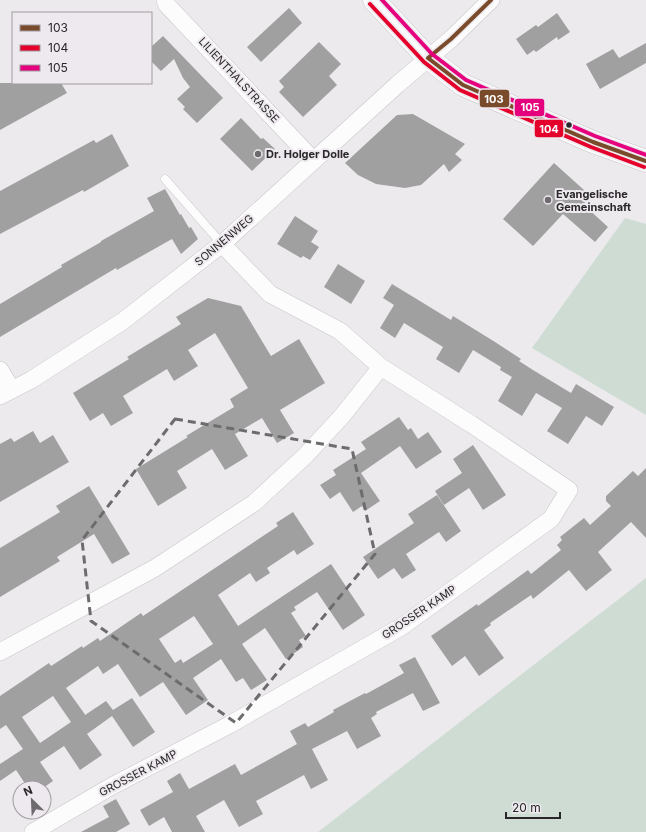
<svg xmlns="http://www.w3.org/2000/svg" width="646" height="832" font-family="Inter,sans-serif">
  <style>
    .green { fill: #cedcd4 }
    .building { fill: #a1a0a1; fill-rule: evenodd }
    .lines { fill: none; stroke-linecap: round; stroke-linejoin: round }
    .lane-casing { stroke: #c7c5c8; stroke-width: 9 }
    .street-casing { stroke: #c7c5c8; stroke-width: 18 }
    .secondary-casing { stroke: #c7c5c8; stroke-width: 23 }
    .lane { stroke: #fcfcfc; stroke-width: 8 }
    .street { stroke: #fcfcfc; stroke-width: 17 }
    .secondary { stroke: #fcfcfc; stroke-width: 22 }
    .bus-1-casing { stroke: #ede9ee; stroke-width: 7 }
    .bus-2-casing { stroke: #ede9ee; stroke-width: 7 }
    .bus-3-casing { stroke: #ede9ee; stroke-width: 7 }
    .bus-1 { stroke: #7a4b2a; stroke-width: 4 }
    .bus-2 { stroke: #e4002b; stroke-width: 4 }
    .bus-3 { stroke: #e5007d; stroke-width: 4 }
    .marked { fill: none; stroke: #6d6b6e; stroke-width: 3; stroke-dasharray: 8 5; stroke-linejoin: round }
    .bus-dot { fill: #292729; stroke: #ede9ee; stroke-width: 1.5 }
    .poi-dot { fill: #6d6b6e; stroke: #ede9ee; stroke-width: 1.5 }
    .labels { text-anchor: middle; stroke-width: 4; stroke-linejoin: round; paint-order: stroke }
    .street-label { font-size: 11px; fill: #292729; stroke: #ede9ee }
    .poi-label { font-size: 11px; font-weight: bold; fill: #292729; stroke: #ede9ee; text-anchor: start }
    .line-badge { stroke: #ede9ee; stroke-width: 1.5 }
    .badge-label { font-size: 11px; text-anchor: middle; font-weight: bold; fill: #fff }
  </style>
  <rect width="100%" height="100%" fill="#eceaed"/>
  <path class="green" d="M625,218L646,224V415L532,348Z
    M646,578V832H318Z"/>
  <path class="building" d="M289,8L302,23L261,62L247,47Z
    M557,13L570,32L558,40L557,37L536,52L534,50L527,55L516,39L536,25L538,27Z
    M163,36L223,98L197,123L183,109L185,107L177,99L190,87L183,78L174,59L161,71L151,61V47Z
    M319,42L341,64L329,76L337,85L303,117L279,92L284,87L279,81Z
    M646,43V63L600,89L586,64L613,49L619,58Z
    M0,83H61L67,93L0,130Z
    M413,114L465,144L455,154L462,160L449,172L444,164L421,185L405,188L376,184L358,175L345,163L397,115Z
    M241,118L261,139L263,138L275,149L252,171L220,139Z
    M112,134L129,166L84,192L83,190L0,234V191L94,140L96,143Z
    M554,163L584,190L585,206L608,227L595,242L563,214L533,246L503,219Z
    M165,189L180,215L181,214L189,228L191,227L198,239L181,254L172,239L117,270L116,268L0,337V304L62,267L61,265L101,242V241L154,211L147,198Z
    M295,216L318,231L311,242L319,247L310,260L303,256L301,258L277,244Z
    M338,264L365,281L351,304L324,287Z
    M392,284L451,320L453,316L495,342L521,359L519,361L533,370L571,393L576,384L614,407L602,426L586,416L568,444L547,431L562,408L536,393L522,416L498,401L512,377L500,370L501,367L473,350L459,373L436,359L443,347L404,323L395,338L380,328L394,305L383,298Z
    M208,298L241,306L271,356L299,339L325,383L280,410L294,433L277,443L262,418L235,434L248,456L225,470L212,449L177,471L187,488L158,506L136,469L188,437L186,436L234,407L230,399L248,388L215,333L188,350L198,366L174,381L167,369L123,396L133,413L111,426L103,413L90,421L73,393L129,359L127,357L181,324L176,317Z
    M399,417L408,430L411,428L418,439L428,432L442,452L416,469L400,446L361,473L380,501L365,511L362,506L353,512L340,492L330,499L320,485L336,475L333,470L366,449L361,442Z
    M33,431L40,443L53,435L69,462L0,502V444L11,438L14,442Z
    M473,445L506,495L483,510L469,488L444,505L435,491L462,473L453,459Z
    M646,468V538L631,522L598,552L612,570L586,591L569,570L533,599L531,595L490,623L491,625L484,630L504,658L479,676L465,656L452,666L431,636L477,604L478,606L528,570L531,574L561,550L557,545L562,540L560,537L584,518L590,525L611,506L606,501V496L633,471L638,476Z
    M89,486L130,554L112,564L94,534L57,557L60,561L0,597V548L60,512L56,506Z
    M437,495L461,531L446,542L439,532L406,554L416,570L402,579L394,568L378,579L363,557L414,523L408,514Z
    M293,512L314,544L297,555L294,550L267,568L270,573L256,582L250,573L218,595L238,626L331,564L365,615L343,630L317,592L294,607L296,610L291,613L306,636L299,640L303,647L286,659L265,628L242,644L267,680L251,690L243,678L236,682L221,659L193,678L208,700L186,715L163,682L140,697L118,664L103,674L98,666L66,688L84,713L85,715L106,701L113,710L132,698L155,732L133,747L112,716L87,734L102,755L80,770L64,746L40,762L53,781L43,788H28L16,770L0,781V764L23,749L6,725L0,729V696L49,663L51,666L82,646L83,648L98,638L100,641L141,613L143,616L278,526L276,523ZM194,616L213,644L183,663L181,659L175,663L159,639ZM53,696L71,722L40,743L22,717Z
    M415,657L440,703L423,711L413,693L376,712L377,714L371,718L381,736L357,749L347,731L312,749L328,780L311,789L304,775L256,801L263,814L239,827L224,800L196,816L205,832H172L164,817L149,826L140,810L173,792L167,781L180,773L189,789L235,764L241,775L297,744L290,731L305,723L308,727L334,712L333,710L365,693L366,694L404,673L399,665Z
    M116,799L130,824L116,832H81L109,817L103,806Z"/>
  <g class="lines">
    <g class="lane-casing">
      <path id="lane" d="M165,179L222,244"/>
    </g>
    <g class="street-casing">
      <path id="street" d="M165,0L167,5L313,160
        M0,370L12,390
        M0,396L31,380L123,321L222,244L398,84L451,39L491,0
        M0,652L155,568L254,503L305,456L342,416L381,367
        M33,832L112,786L229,725L401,627L551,519L569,490L471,424L381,367L340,331L270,294L222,244"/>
    </g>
    <g class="secondary-casing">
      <path id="secondary" d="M374,0L428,58L463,85L593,142L646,161"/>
    </g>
    <use href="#lane" class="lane"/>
    <use href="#street" class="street"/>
    <use href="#secondary" class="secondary"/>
    <g class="bus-1-casing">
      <path id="bus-1" d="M491,0L451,39L428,58L463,85L593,142L646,161"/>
    </g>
    <g class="bus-2-casing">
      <path id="bus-2" d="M370,4L424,62L460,90L591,147L644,167"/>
    </g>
    <g class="bus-3-casing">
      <path id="bus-3" d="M382,0L432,54L466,80L595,136L646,155"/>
    </g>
    <use href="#bus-1" class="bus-1"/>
    <use href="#bus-2" class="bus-2"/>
    <use href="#bus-3" class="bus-3"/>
  </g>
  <path class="marked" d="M175,419L352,449L375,554L236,723L91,621L82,540Z"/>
  <circle class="bus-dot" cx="569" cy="125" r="3.5"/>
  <g class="poi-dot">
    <circle cx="258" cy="154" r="4"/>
    <circle cx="548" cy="200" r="4"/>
  </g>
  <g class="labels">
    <g class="street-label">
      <text transform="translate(239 80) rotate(47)" y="4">LILIENTHALSTRASSE</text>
      <text transform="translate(224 240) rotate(-40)" y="4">SONNENWEG</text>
      <text transform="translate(419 612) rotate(-34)" y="4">GROSSER KAMP</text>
      <text transform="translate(138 773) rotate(-28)" y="4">GROSSER KAMP</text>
    </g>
    <g class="poi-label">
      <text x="266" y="158">Dr. Holger Dolle</text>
      <text x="556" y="198">Evangelische<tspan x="556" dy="13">Gemeinschaft</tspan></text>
    </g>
  </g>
  <g class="line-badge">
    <rect x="479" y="89" width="31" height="19" rx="4" fill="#7a4b2a"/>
    <rect x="514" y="98" width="31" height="19" rx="4" fill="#e5007d"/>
    <rect x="534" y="119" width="30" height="19" rx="4" fill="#e4002b"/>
  </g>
  <g class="badge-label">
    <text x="494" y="103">103</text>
    <text x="530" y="111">105</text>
    <text x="549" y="133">104</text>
  </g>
  <rect x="12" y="12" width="140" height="72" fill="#ede9ee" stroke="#9f9b9f"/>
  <rect x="20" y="25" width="20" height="6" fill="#7a4b2a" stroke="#9f9b9f"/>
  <text x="48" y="32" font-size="12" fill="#292729">103</text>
  <rect x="20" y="45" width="20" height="6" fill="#e4002b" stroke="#9f9b9f"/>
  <text x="48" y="52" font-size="12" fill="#292729">104</text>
  <rect x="20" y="65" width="20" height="6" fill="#e5007d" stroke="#9f9b9f"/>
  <text x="48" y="72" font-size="12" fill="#292729">105</text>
  <g transform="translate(32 800) rotate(336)"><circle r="19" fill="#ede9ee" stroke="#9f9b9f"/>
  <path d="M0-3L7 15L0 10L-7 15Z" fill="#6d6b6e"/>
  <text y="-6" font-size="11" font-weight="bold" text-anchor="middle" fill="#292729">N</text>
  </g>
  <path d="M506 812v6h54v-6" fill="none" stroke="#292729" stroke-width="2"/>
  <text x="512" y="812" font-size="12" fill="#292729" stroke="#ede9ee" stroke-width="3" paint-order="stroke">20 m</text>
</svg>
